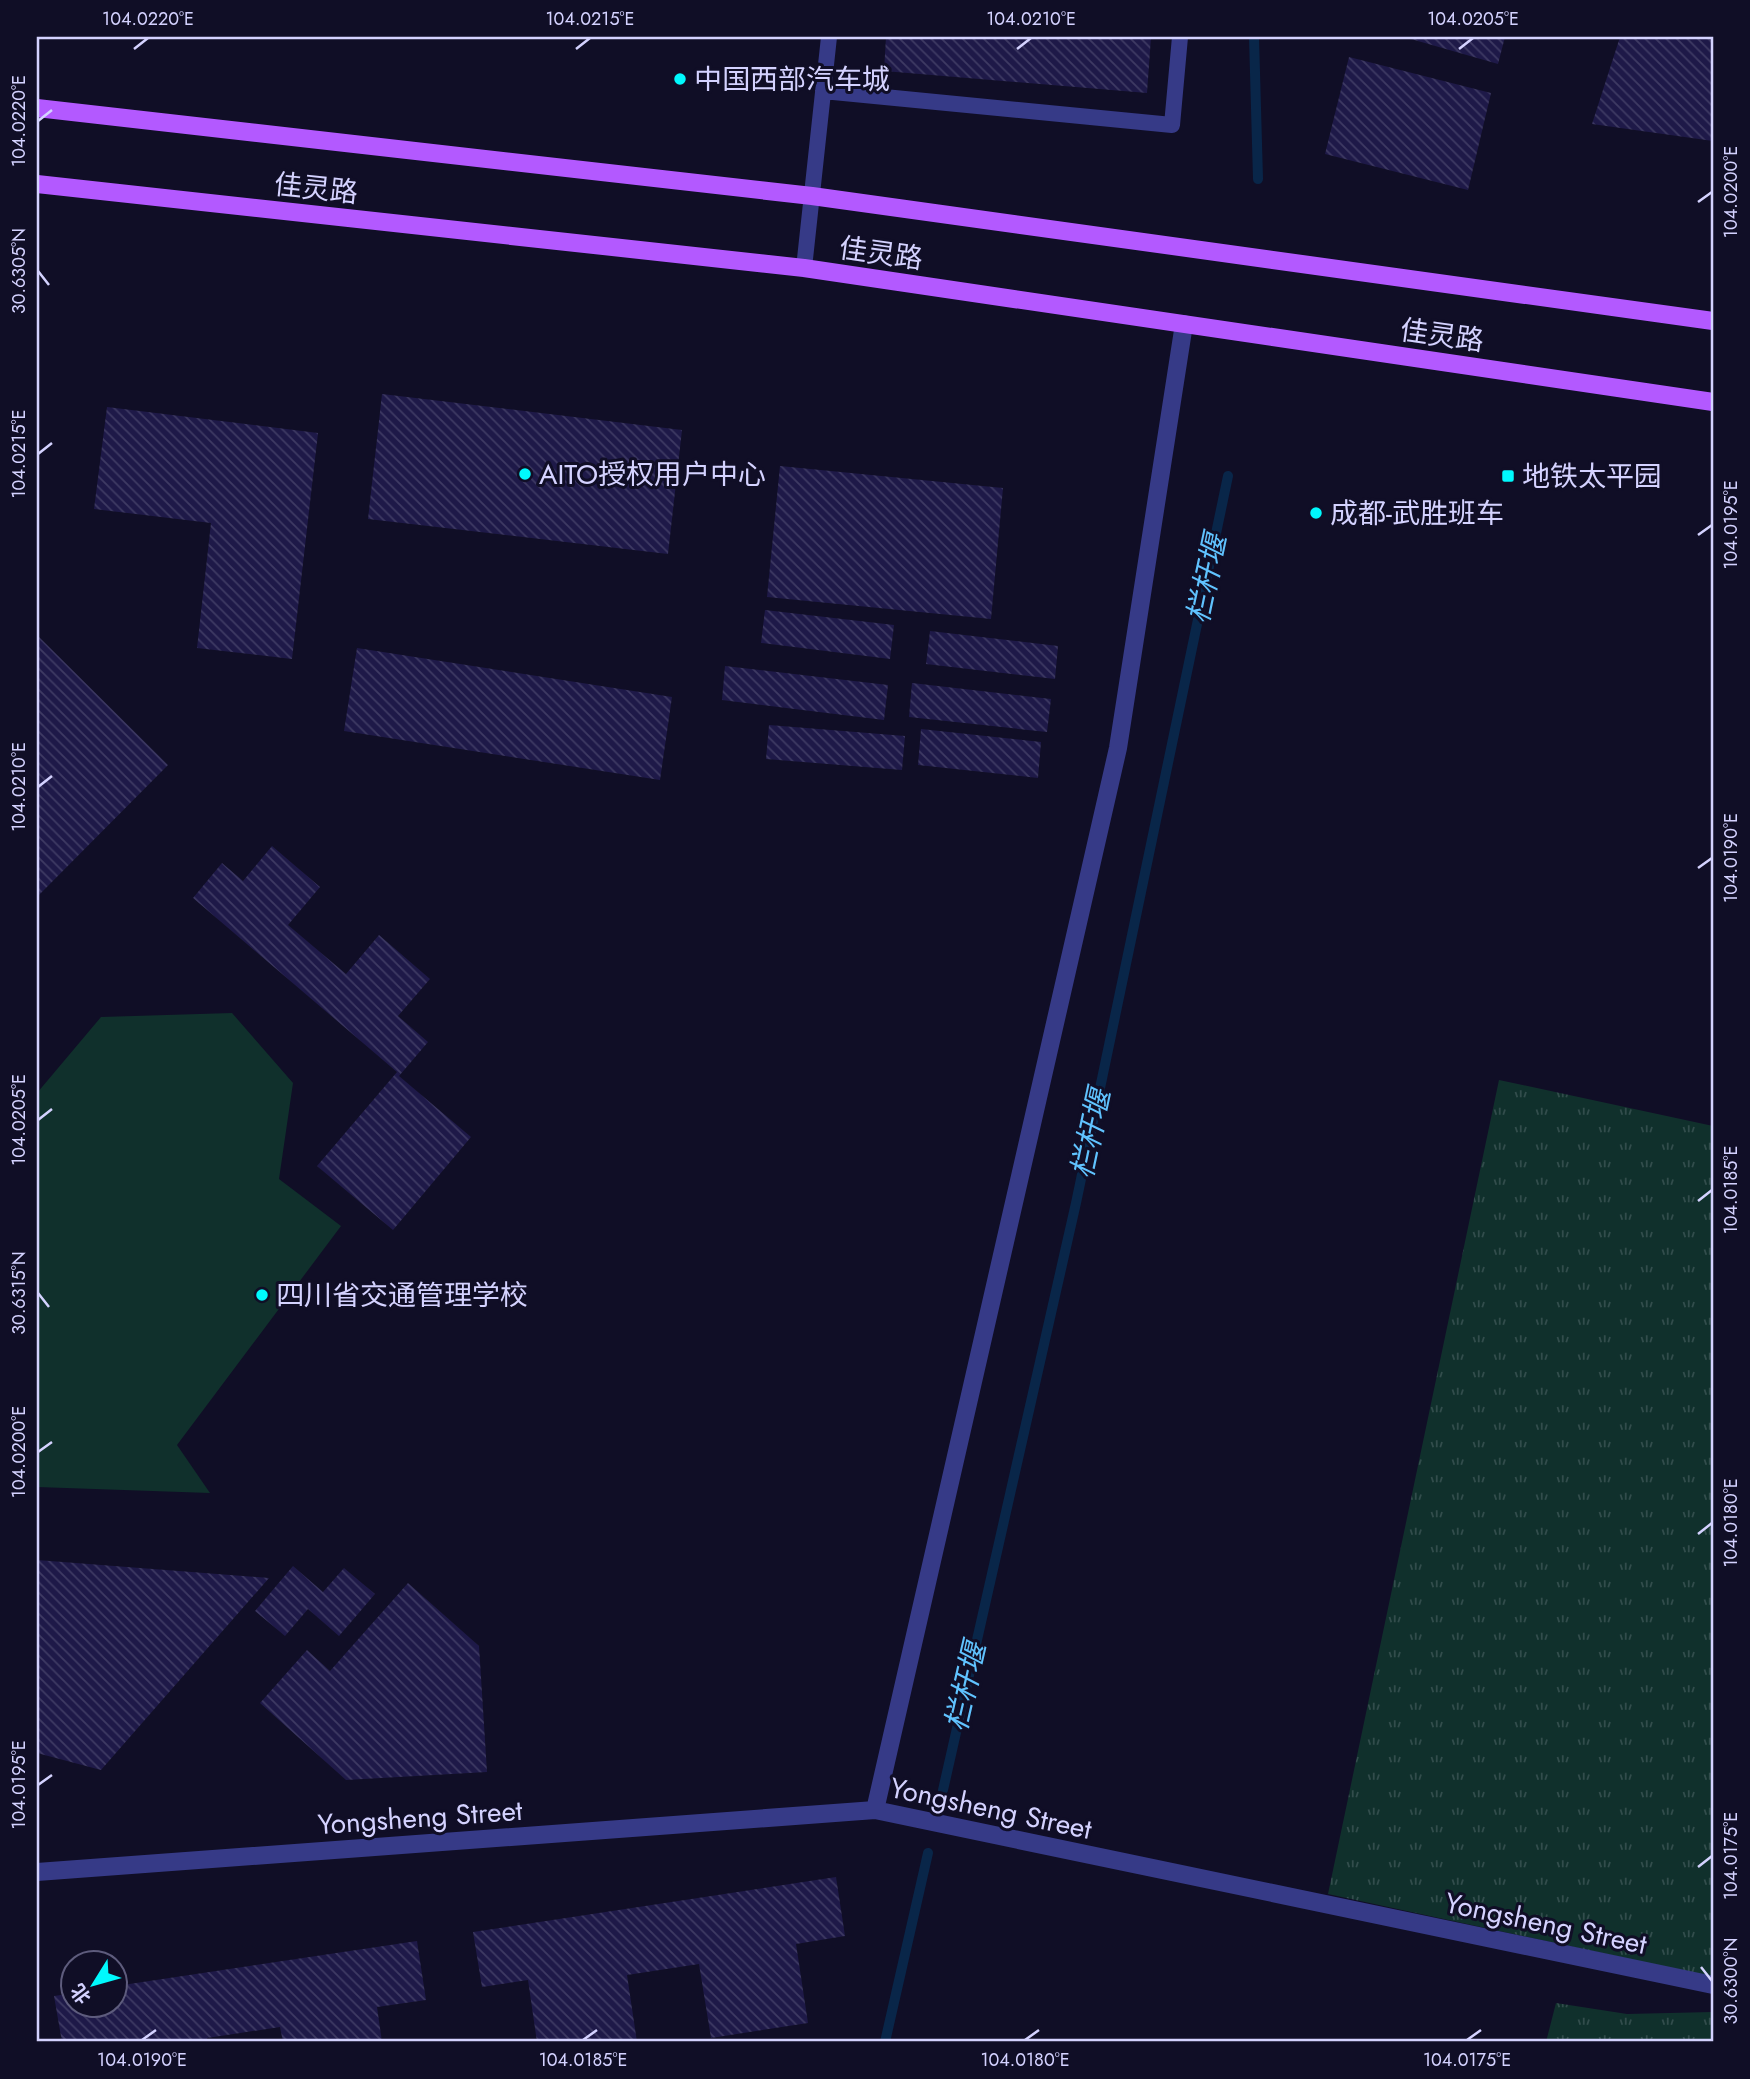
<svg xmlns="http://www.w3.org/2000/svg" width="1750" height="2079" font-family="Jost,'Noto Sans SC',sans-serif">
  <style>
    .grass { fill: url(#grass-tufts) }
    .garden { fill: #10302c }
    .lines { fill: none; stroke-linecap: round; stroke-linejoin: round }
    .stream { stroke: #092649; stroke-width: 10 }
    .building { fill: url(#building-back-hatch) }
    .lane { stroke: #363a87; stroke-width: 16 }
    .street { stroke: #363a87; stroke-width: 18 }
    .primary { stroke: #b359ff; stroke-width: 18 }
    .ticks { fill: none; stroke: #d4d2ff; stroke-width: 2.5 }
    .poi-dot { fill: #00f9fd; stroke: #100e26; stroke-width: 2.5 }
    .labels { text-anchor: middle; stroke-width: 6; stroke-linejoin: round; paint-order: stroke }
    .poi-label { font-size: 28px; fill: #d4d2ff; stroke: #100e26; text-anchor: start }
    .street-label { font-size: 28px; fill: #d4d2ff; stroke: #100e26 }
    .water-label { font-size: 30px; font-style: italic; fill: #60c3ff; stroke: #100e26 }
    .neatline { fill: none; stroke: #d4d2ff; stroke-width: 2.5 }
    .ticks-label { font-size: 18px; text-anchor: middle; fill: #d4d2ff }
  </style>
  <defs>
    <pattern id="grass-tufts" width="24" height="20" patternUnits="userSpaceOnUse" patternTransform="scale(1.75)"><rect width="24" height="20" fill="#10302c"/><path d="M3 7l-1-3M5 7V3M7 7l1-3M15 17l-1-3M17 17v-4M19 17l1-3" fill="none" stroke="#324d4c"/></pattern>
    <pattern id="building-back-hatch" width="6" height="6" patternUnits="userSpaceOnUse" patternTransform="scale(1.75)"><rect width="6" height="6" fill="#1e1948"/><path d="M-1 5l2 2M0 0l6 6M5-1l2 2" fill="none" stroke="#3e3a63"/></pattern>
  </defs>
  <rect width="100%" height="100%" fill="#100e26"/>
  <path class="grass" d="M1499,1080L1713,1126V1977L1328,1894Z
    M1556,2003L1627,2014L1713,2012V2042H1546Z"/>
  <path class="garden" d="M232,1013L293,1083L279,1179L341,1226L177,1445L210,1493L37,1487V1093L101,1017Z"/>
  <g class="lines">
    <path class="stream" d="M1254,37L1258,179
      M943,1790L1076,1203L1228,476
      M885,2042L928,1853"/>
  </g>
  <path class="building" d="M886,37H1151L1147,93L884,71Z
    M1404,37H1505L1498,64Z
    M1620,37H1713V141L1592,124Z
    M1349,57L1491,93L1468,190L1325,154Z
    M382,394L682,430L668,554L368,519Z
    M107,407L318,433L292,659L197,648L211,523L94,509Z
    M780,466L1003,488L991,619L767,597Z
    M765,610L894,625L890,659L761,643Z
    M930,631L1058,646L1055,679L926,664Z
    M37,635L168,765L37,897Z
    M357,648L672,697L660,780L344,731Z
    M725,666L888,685L884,720L722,700Z
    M912,683L1051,699L1047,732L909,717Z
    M769,725L905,736L902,770L766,759Z
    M921,729L1041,742L1038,778L918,765Z
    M272,846L320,887L288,925L346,974L379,935L430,979L398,1016L428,1042L399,1076L471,1137L393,1230L317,1166L397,1072L193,898L222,863L243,881Z
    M37,1560L269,1578L101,1770L37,1753Z
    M293,1566L323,1592L344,1568L375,1594L339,1636L308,1609L285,1636L255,1611Z
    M408,1583L479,1646L487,1772L346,1780L260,1703L307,1650L330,1671Z
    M836,1877L845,1936L796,1944L808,2023L711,2038L699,1964L627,1975L637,2042H537L528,1980L482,1987L473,1932Z
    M417,1941L426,2000L377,2007L382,2042H283L280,2027L207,2038L208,2042H62L54,1996L74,1993V2006H116V1986Z"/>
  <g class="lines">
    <path class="lane" d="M823,91L1172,125L1180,37
      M804,268L829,37"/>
    <path class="street" d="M875,1810L1118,748L1184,324
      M37,1872L875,1810L1713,1985"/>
    <path class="primary" d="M37,108L812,196L1713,321
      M37,184L804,268L1713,402"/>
  </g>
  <path class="ticks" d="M134,49L148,38M576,49L590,38M1017,49L1031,38M1459,49L1473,38M38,121L52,110M1698,202L1712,192M38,271L49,285M38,454L52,443M1698,535L1712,525M38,787L52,776M1698,868L1712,858M38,1120L52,1109M1698,1201L1712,1190M38,1293L49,1307M38,1452L52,1442M1698,1534L1712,1523M38,1785L52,1775M1698,1867L1712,1856M1701,1967L1712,1981M142,2040L156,2030M583,2040L597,2030M1025,2040L1039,2030M1467,2040L1481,2030"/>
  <g class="poi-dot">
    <circle cx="680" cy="79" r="7"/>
    <circle cx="525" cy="474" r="7"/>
    <rect x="1501" y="469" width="14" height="14" rx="3.5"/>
    <circle cx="1316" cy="513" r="7"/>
    <circle cx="262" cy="1295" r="7"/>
  </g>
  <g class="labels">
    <g class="poi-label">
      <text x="694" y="89">中国西部汽车城</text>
      <text x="539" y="484">AITO授权用户中心</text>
      <text x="1522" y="486">地铁太平园</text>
      <text x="1330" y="523">成都-武胜班车</text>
      <text x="276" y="1305">四川省交通管理学校</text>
    </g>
    <g class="street-label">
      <text transform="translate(316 188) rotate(6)" y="10">佳灵路</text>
      <text transform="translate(881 253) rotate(8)" y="10">佳灵路</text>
      <text transform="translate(1442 335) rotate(8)" y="10">佳灵路</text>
      <text transform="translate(991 1808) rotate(12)" y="10">Yongsheng Street</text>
      <text transform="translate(420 1817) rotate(-4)" y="10">Yongsheng Street</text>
      <text transform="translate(1546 1923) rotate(12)" y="10">Yongsheng Street</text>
    </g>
    <g class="water-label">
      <text transform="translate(1207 579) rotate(-78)" y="10">栏杆堰</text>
      <text transform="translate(1091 1134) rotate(-78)" y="10">栏杆堰</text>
      <text transform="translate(966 1687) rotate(-77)" y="10">栏杆堰</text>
    </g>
  </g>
  <rect width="1750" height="2079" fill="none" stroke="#100e26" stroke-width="77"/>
  <g transform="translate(94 1984) rotate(233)"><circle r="33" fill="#100e26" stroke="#5e5c7d" stroke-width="2"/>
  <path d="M0-5L12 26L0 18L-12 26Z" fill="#00f9fd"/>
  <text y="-10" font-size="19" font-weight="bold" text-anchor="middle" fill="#d4d2ff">北</text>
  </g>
  <rect x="38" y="38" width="1674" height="2002" class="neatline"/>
  <g class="ticks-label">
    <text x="148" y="25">104.0220°E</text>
    <text x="590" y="25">104.0215°E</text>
    <text x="1031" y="25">104.0210°E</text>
    <text x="1473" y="25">104.0205°E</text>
    <text transform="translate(19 121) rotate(-90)" y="6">104.0220°E</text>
    <text transform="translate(1731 192) rotate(-90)" y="6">104.0200°E</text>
    <text transform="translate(19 271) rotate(-90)" y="6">30.6305°N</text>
    <text transform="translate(19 454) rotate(-90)" y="6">104.0215°E</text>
    <text transform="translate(1731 525) rotate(-90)" y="6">104.0195°E</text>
    <text transform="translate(19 787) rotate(-90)" y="6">104.0210°E</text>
    <text transform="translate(1731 858) rotate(-90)" y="6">104.0190°E</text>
    <text transform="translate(19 1120) rotate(-90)" y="6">104.0205°E</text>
    <text transform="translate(1731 1190) rotate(-90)" y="6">104.0185°E</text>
    <text transform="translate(19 1293) rotate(-90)" y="6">30.6315°N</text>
    <text transform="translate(19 1452) rotate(-90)" y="6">104.0200°E</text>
    <text transform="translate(1731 1523) rotate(-90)" y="6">104.0180°E</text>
    <text transform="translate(19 1785) rotate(-90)" y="6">104.0195°E</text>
    <text transform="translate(1731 1856) rotate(-90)" y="6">104.0175°E</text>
    <text transform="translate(1731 1981) rotate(-90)" y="6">30.6300°N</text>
    <text x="142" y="2066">104.0190°E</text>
    <text x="583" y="2066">104.0185°E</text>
    <text x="1025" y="2066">104.0180°E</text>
    <text x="1467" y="2066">104.0175°E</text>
  </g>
</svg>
